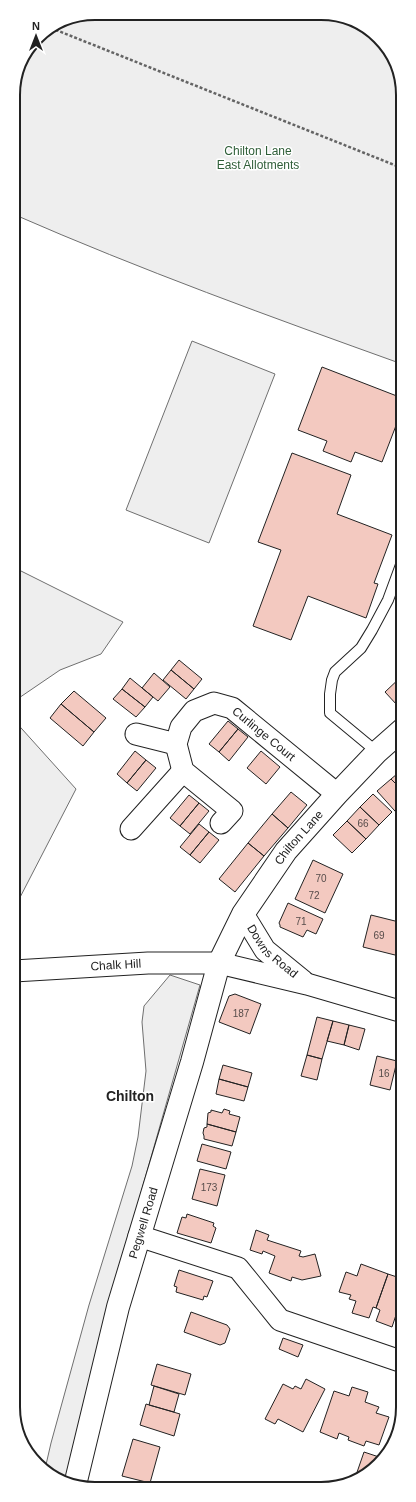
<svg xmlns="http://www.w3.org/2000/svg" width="416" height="1502" font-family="Arial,sans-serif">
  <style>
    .green { fill: #eee; stroke: #6f6f6f }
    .building { fill: #f3c9c0; stroke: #222 }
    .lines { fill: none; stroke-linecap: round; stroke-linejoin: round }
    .service-casing { stroke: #222; stroke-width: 12 }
    .minor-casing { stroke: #222; stroke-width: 23 }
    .tertiary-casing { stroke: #222; stroke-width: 24 }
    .path { stroke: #646464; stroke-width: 2.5; stroke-dasharray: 3 2; stroke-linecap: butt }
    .service { stroke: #fff; stroke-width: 10 }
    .minor { stroke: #fff; stroke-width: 21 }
    .tertiary { stroke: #fff; stroke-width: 22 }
    .labels { text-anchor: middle; stroke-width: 3; stroke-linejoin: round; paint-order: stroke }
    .number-label { font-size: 10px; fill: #564c4a }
    .park-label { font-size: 12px; fill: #2f5e38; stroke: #fff }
    .street-label { font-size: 12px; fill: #222; stroke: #fff }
    .quarter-label { font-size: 14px; font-weight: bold; fill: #222; stroke: #fff }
    .rim { fill: none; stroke: #222; stroke-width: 2 }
  </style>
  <rect width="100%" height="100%" fill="#fff"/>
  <path class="green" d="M95,13L337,15L379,37L402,84V364C271,317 141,270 13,214V90L21,59L37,37L64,19Z
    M192,341L275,374L209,543L126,510Z
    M13,567L123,622L101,654L60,670L13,702Z
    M13,719L76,789L14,909Z
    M170,975L200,985L142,1189L66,1480L45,1469L51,1443L89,1305L132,1166L138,1137L146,1071L142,1022L144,1006Z"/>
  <path class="building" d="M322,367L402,398V410L382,462L355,452L351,462L323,451L327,441L298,430Z
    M292,453L351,475L337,514L392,535L374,583L378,584L366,618L308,596L291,640L253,626L281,550L258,542Z
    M179,660L202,679L194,689L171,670Z
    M171,670L194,689L186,699L163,680Z
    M154,673L170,687L158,701L142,688Z
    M403,675V700L397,705L385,692Z
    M130,678L153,697L145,707L122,689Z
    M122,689L145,707L136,717L113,699Z
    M74,691L106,718L94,732L61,704Z
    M61,704L94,732L83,746L50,718Z
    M228,721L238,729L219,752L209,744Z
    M238,729L248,737L229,761L219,752Z
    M135,751L146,760L127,783L117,774Z
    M261,751L280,767L266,784L247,768Z
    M146,760L156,768L137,791L127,783Z
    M403,769V791L391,779Z
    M391,779L403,791V806L401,807L403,808V820L377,791Z
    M291,792L307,805L288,828L272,814Z
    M373,794L392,812L379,825L360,807Z
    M189,795L199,803L180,826L170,818Z
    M199,803L209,811L190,834L180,826Z
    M360,807L379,825L366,839L347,821Z
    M272,814L288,828L264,856L248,843Z
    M347,821L366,839L352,853L333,835Z
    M199,824L209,832L190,855L180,847Z
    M209,832L219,840L200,863L190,855Z
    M248,843L264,856L235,892L219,879Z
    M313,860L343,874L325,913L295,899Z
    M288,903L323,919L316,934L307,930L303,937L280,927V925L279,923Z
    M371,915L403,923V957L363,947Z
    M235,994L261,1004L250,1034L219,1022L229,996Z
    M317,1017L333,1021L322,1059L307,1055Z
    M333,1021L349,1025L344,1045L327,1041Z
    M349,1025L365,1029L359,1050L344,1045Z
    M307,1055L322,1059L317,1080L301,1076Z
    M377,1056L397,1061L390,1090L370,1085Z
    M223,1065L252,1073L248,1087L219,1079Z
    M219,1079L248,1087L244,1101L216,1094Z
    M224,1109L230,1111L229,1114L240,1117L236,1132L207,1124L208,1113L211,1112V1110L222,1113Z
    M207,1124L236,1132L232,1146L204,1139V1136L203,1133L204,1128L207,1127Z
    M202,1144L231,1152L226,1169L197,1161Z
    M200,1169L225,1175L217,1206L192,1199Z
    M187,1214L214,1223L213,1226L216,1228L211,1243L177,1233L182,1217L186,1218Z
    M256,1230L269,1235L267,1240L301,1251L299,1256L303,1257L315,1254L321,1276L302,1280L292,1277L291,1281L269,1273L275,1256L263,1251L262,1254L250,1250Z
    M361,1264L388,1274L376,1308L373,1307L369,1318L352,1313L356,1301L349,1299L351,1295L339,1292L346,1272L357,1276Z
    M179,1270L213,1281L207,1297L204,1296L203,1300L176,1292L177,1287L174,1286Z
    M388,1274L403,1279V1318L396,1315L392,1327L376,1321L380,1310L376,1308Z
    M191,1312L227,1325L230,1329L225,1343L220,1345L184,1332Z
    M283,1338L303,1345L298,1357L279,1349Z
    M157,1364L191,1374L185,1395L151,1385Z
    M306,1379L325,1389L303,1432L278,1419L275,1424L265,1419L283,1384L293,1389L295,1386L301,1389Z
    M154,1386L179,1394L174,1412L149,1405Z
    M352,1387L368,1392L365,1402L379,1407L376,1413L389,1417L379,1445L366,1441L364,1446L348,1440L349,1437L339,1433L337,1439L320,1432L334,1391L349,1396Z
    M146,1404L180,1414L174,1436L140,1425Z
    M401,1409H403V1412L387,1450Z
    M133,1439L160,1447L150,1483L122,1476Z
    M364,1452L379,1457L376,1467L362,1478L354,1481Z"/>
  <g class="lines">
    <g class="service-casing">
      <path id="service" d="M377,752L330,713V694L332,680L335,672L361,648L372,630L388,600L402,562"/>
    </g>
    <g class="minor-casing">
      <g id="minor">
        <path d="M136,734L176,744"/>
        <path id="s1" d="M221,823L232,811L183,771L176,744L181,727L194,711L214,703L232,708L337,794"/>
        <path d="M131,829L183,771"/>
        <path id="s2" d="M243,914L265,950L303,981"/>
        <path id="s3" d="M14,971L148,963H219L307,984L403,1012"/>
        <path d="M139,1236L238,1268L280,1320L403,1362"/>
      </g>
    </g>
    <g class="tertiary-casing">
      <g id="tertiary">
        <path id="s4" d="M75,1485L118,1307L192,1062L219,963L243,914L286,851L337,794L377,752L403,729"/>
      </g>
    </g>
    <path class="path" d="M51,28L402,168"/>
    <use href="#service" class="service"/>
    <use href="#minor" class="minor"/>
    <use href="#tertiary" class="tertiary"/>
  </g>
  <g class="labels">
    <g class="number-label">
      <text x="363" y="827">66</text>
      <text x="321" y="882">70</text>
      <text x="314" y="899">72</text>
      <text x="301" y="925">71</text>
      <text x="379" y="939">69</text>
      <text x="241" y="1017">187</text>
      <text x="384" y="1077">16</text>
      <text x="209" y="1191">173</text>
    </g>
    <g class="park-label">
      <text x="258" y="155">Chilton Lane<tspan x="258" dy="14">East Allotments</tspan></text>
    </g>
    <g class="street-label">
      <text dy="4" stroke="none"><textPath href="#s1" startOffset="227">Curlinge Court</textPath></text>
      <text dy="4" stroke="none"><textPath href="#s4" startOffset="691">Chilton Lane</textPath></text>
      <text dy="4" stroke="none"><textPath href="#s2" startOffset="48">Downs Road</textPath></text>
      <text dy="4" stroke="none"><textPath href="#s3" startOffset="102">Chalk Hill</textPath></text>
      <text dy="4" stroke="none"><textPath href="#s4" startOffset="271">Pegwell Road</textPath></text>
    </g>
    <g class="quarter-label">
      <text x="130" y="1101">Chilton</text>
    </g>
  </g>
  <path d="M0 0H416V1502H0ZM95 20H321A75 75 0 0 1 396 95V1407A75 75 0 0 1 321 1482H95A75 75 0 0 1 20 1407V95A75 75 0 0 1 95 20Z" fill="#fff" fill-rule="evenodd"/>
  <path class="rim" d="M95 20H321A75 75 0 0 1 396 95V1407A75 75 0 0 1 321 1482H95A75 75 0 0 1 20 1407V95A75 75 0 0 1 95 20Z"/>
  <g transform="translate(36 36)" stroke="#ffffff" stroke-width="3" paint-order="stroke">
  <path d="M0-3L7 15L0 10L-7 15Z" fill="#222222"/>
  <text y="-6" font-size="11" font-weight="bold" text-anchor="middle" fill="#222222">N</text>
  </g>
</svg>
